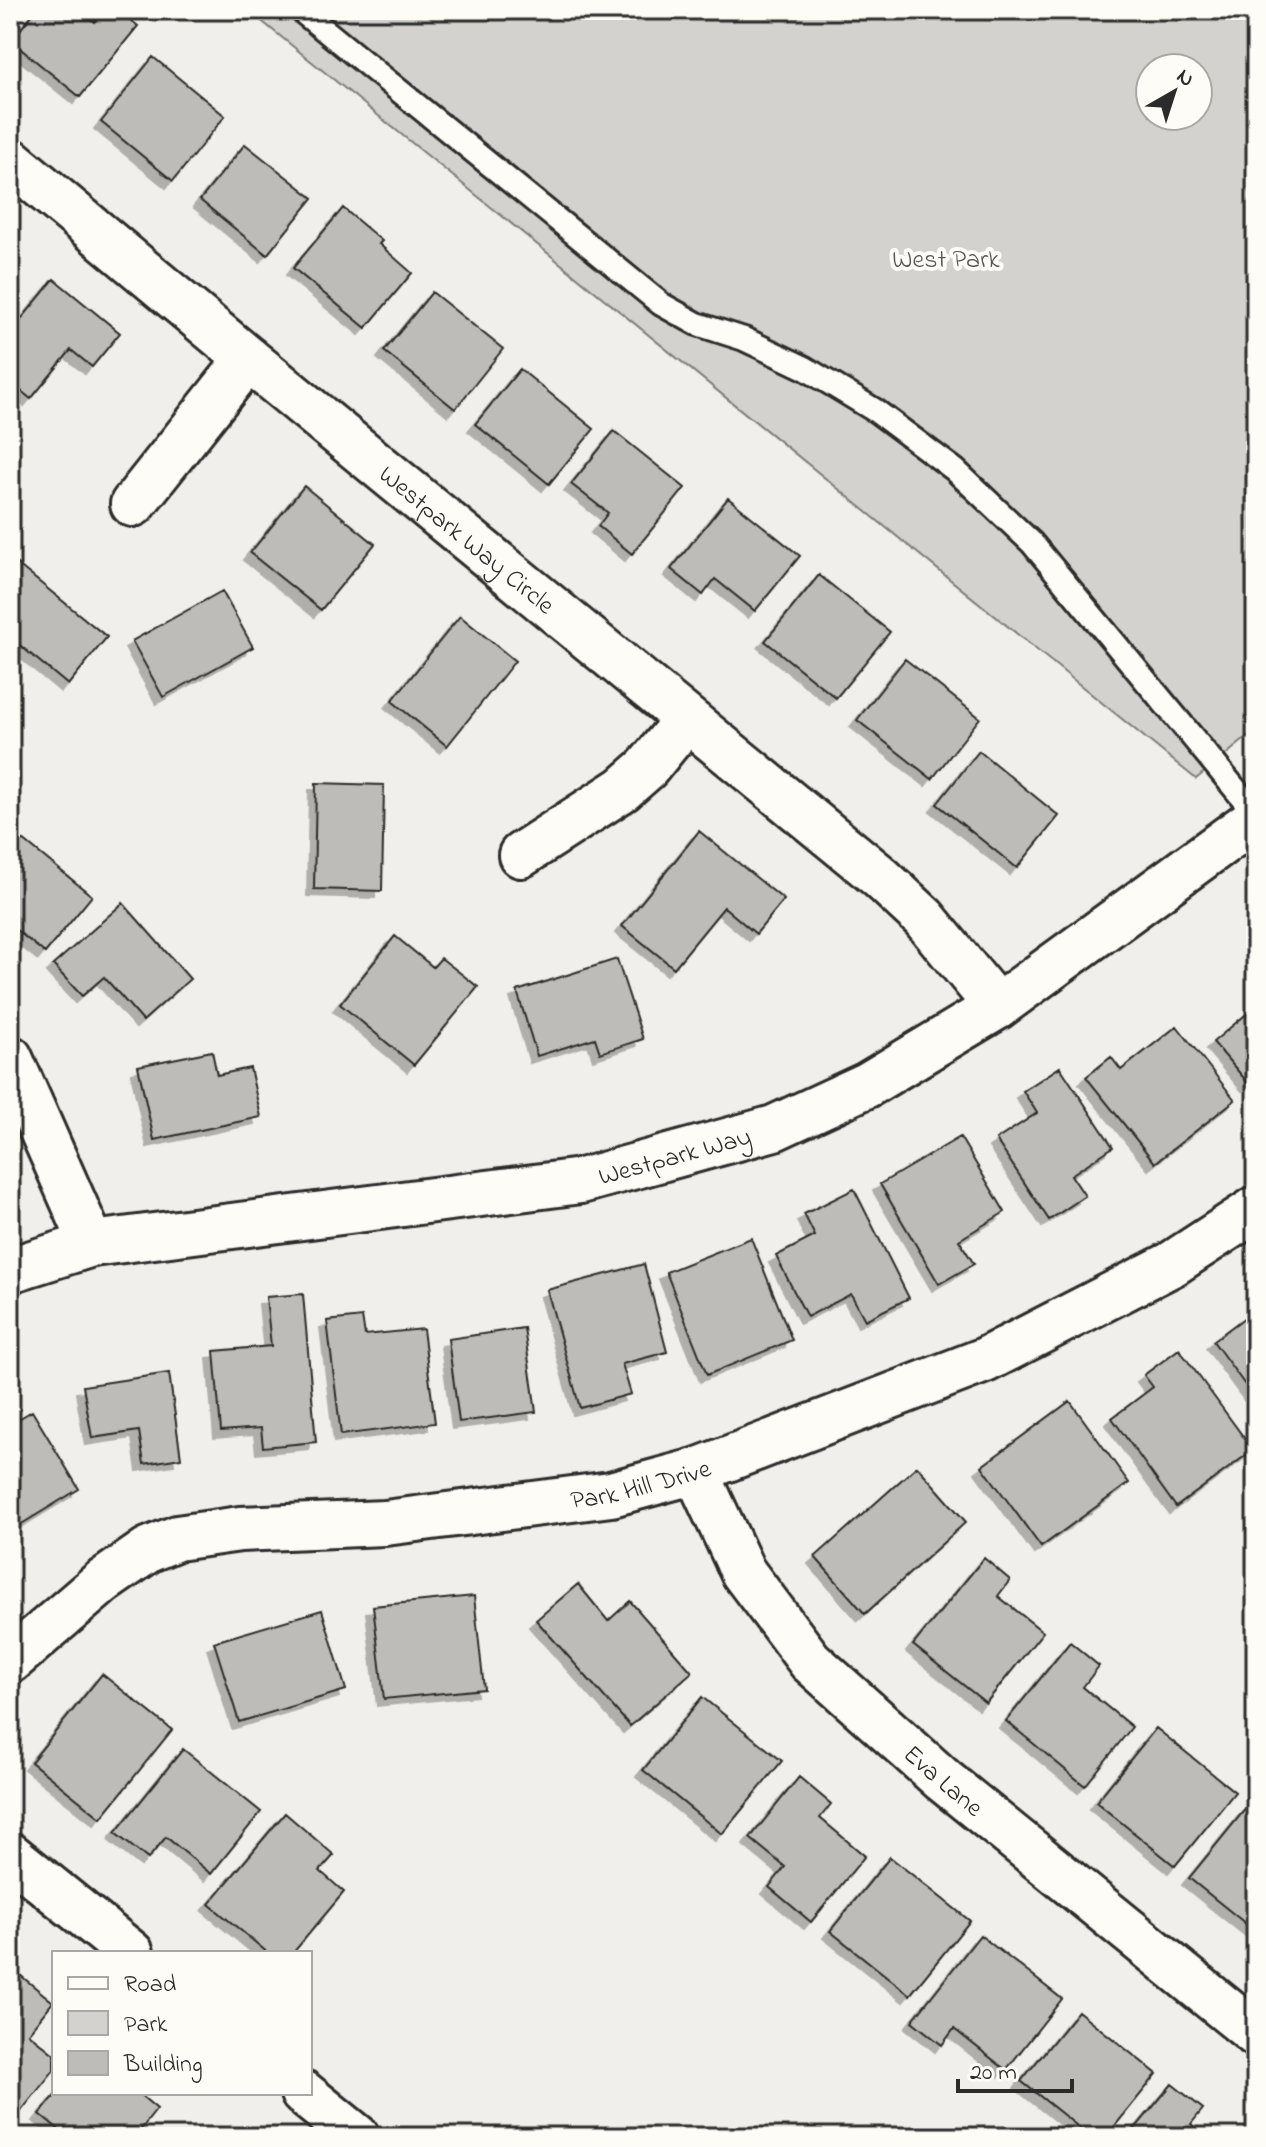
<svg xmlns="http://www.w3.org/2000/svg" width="1266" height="2147" font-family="'Indie Flower',sans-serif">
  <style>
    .green { fill: #d3d2cf; stroke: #7f7e7d; stroke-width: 2; fill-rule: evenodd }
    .building { fill: #bdbcb8; stroke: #2b2b2b; stroke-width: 2; filter: url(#shadow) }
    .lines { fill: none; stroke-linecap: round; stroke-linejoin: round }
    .lane-casing { stroke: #2b2b2b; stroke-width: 28 }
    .street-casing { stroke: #2b2b2b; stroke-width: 50 }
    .secondary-casing { stroke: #2b2b2b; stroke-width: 50 }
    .lane { stroke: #fdfcf7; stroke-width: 22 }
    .street { stroke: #fdfcf7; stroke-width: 44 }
    .secondary { stroke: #fdfcf7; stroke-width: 44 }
    .labels { text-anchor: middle; stroke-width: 8; stroke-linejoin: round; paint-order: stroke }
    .park-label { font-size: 26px; fill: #555554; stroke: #fdfcf7 }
    .street-label { font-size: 26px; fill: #2b2b2b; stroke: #fdfcf7 }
  </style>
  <defs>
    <filter id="shadow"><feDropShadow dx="-7" dy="7" stdDeviation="0" flood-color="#0004"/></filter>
  </defs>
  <rect width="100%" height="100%" fill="#f0efeb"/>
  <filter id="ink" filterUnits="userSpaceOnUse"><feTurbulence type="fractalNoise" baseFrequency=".0125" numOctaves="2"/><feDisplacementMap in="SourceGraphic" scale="16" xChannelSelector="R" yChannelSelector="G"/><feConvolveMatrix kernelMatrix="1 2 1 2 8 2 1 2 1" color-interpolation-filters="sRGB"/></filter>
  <g filter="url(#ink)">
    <path class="green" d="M248,10H1256V730L1196,779ZM1150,68H1198V116H1150Z"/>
    <path class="building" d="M36,10H80L95,22L105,10H118L138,26L80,97L11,41Z
      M153,57L225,116L173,181L101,122Z
      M245,144L313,198L267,255L200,200Z
      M343,208L382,241L379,244L412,273L366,328L293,268Z
      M54,279L120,333L92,367L71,350L31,399L10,382V333Z
      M432,292L503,349L455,409L384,351Z
      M520,369L594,429L549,484L475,424Z
      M614,431L685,488L632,554L598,526L608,513L571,484Z
      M304,486L375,544L321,610L250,553Z
      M728,498L800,556L755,611L715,579L703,595L671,569Z
      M17,564L107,637L68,685L10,637V572Z
      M819,575L890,632L836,698L765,641Z
      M222,591L253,647L163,697L132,641Z
      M460,616L515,661L447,746L392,701Z
      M905,659L980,718L932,779L857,720Z
      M979,751L1059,816L1017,868L937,804Z
      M316,783L384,785L382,891L314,889Z
      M12,831L92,896L45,953L10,925Z
      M699,831L784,900L756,934L724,907L674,968L622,926Z
      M123,903L190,979L143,1021L104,977L82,996L53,965Z
      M395,936L433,967L441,958L478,987L414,1065L340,1004Z
      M617,959L643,1039L600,1053L595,1038L537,1056L517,991Z
      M1256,1006V1078L1249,1084L1213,1042Z
      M1177,1026L1235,1100L1155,1163L1086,1077L1111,1057L1121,1070Z
      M212,1051L217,1075L250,1068L261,1117L154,1140L138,1066Z
      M1060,1067L1113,1147L1071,1175L1085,1196L1049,1220L996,1140L1037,1113L1023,1091Z
      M960,1137L1005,1212L959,1240L974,1264L939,1284L880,1184Z
      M854,1189L909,1298L865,1320L851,1294L807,1317L776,1256L815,1236L804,1214Z
      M751,1238L792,1340L707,1375L666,1272Z
      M644,1264L667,1352L622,1364L631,1394L580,1408L547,1290Z
      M303,1294L316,1442L263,1447L261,1428L221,1431L214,1351L271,1346L266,1297Z
      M1256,1309V1400L1213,1341Z
      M362,1317L365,1335L423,1329L435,1423L341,1435L327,1321Z
      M524,1328L536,1412L459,1422L448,1339Z
      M1179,1349L1253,1450L1176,1507L1112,1418L1153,1387L1144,1375Z
      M169,1373L181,1458L144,1464L139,1431L92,1438L83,1386Z
      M1070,1401L1129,1483L1041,1547L982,1466Z
      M32,1411L79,1489L10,1531V1424Z
      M917,1466L966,1522L865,1614L815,1557Z
      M984,1558L1010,1580L998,1596L1043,1632L986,1703L913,1645Z
      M578,1584L608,1621L630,1601L692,1672L630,1726L536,1620Z
      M474,1596L484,1689L384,1699L373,1606Z
      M322,1610L346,1690L239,1722L214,1642Z
      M1070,1642L1099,1666L1083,1687L1132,1727L1085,1786L1006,1721Z
      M102,1674L172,1730L101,1818L31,1762Z
      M702,1697L782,1761L722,1834L643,1770Z
      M1156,1728L1235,1792L1175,1866L1096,1802Z
      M183,1749L261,1812L211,1874L166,1837L148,1859L115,1833Z
      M799,1777L831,1804L820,1818L865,1856L811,1922L769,1887L785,1867L750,1838Z
      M1255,1797L1256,1798V1932L1189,1878Z
      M285,1813L334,1855L320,1871L344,1892L293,1953H268L209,1904Z
      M890,1857L970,1921L910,1995L830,1931Z
      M980,1935L1062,1999L1006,2070L954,2029L942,2045L912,2021Z
      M20,1975L53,2002L28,2033L54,2054V2070L10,2125V1987Z
      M1078,2011L1157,2074L1106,2137H1091L1021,2081Z
      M1172,2084L1203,2109L1191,2124L1207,2137H1128Z
      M57,2093H138L157,2109L135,2137H68L40,2114Z"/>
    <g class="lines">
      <g class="lane-casing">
        <path id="lane" d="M300,10L661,304L697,324L744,339L805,368L876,411L955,470L1032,543L1256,814"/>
      </g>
      <g class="street-casing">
        <g id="street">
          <path id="s1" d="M10,160L248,359L880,877L924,918L997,1007"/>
          <path d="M133,504L248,359"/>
          <path d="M521,855L623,789L647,768L686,720"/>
          <path d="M10,1058L92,1244"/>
          <path id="s2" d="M696,1471L743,1572L810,1661L943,1780L1256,2034"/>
          <path id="s3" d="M10,1661L102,1582L148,1550L177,1538L240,1529L385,1523L611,1494L696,1471L985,1360L1172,1264L1256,1209"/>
          <path d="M10,1855L131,1953"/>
          <path d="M303,2093L357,2137"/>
        </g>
      </g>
      <g class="secondary-casing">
        <g id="secondary">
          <path id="s4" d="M10,1270L92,1244L581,1181L774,1128L867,1085L997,1007L1256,818"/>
        </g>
      </g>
      <use href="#lane" class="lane"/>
      <use href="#street" class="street"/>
      <use href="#secondary" class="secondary"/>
    </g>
  </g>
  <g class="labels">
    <g class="park-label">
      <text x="946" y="267">West Park</text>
    </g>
    <g class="street-label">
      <text dy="9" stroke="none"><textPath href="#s1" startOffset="594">Westpark Way Circle</textPath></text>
      <text dy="9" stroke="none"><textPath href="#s4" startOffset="676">Westpark Way</textPath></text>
      <text dy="9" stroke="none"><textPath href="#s3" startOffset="676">Park Hill Drive</textPath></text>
      <text dy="9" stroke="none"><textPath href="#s2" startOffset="402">Eva Lane</textPath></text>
    </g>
  </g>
  <rect width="1266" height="2147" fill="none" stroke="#fdfcf7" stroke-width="40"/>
  <rect x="20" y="20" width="1226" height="2107" fill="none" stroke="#2b2b2b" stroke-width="3" filter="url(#ink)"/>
  <rect x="52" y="1951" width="260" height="144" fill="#fdfcf7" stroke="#a9a8a5" stroke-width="2"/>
  <rect x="68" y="1977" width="40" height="12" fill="#fdfcf7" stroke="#a9a8a5" stroke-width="2"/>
  <text x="124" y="1991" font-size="24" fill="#2b2b2b">Road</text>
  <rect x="68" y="2011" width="40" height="24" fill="#d3d2cf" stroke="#a9a8a5" stroke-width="2"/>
  <text x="124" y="2031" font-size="24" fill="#2b2b2b">Park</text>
  <rect x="68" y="2051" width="40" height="24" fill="#bdbcb8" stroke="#a9a8a5" stroke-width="2"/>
  <text x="124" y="2071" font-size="24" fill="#2b2b2b">Building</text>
  <g transform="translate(1174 92) rotate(39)"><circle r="38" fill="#fdfcf7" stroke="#a9a8a5" stroke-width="2"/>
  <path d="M0-6L14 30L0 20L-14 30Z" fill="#2b2b2b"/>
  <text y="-12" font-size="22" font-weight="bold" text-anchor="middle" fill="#2b2b2b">N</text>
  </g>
  <path d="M958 2079v12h114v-12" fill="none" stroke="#2b2b2b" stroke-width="4"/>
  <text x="970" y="2079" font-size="24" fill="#2b2b2b" stroke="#fdfcf7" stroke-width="6" paint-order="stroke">20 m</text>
</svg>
